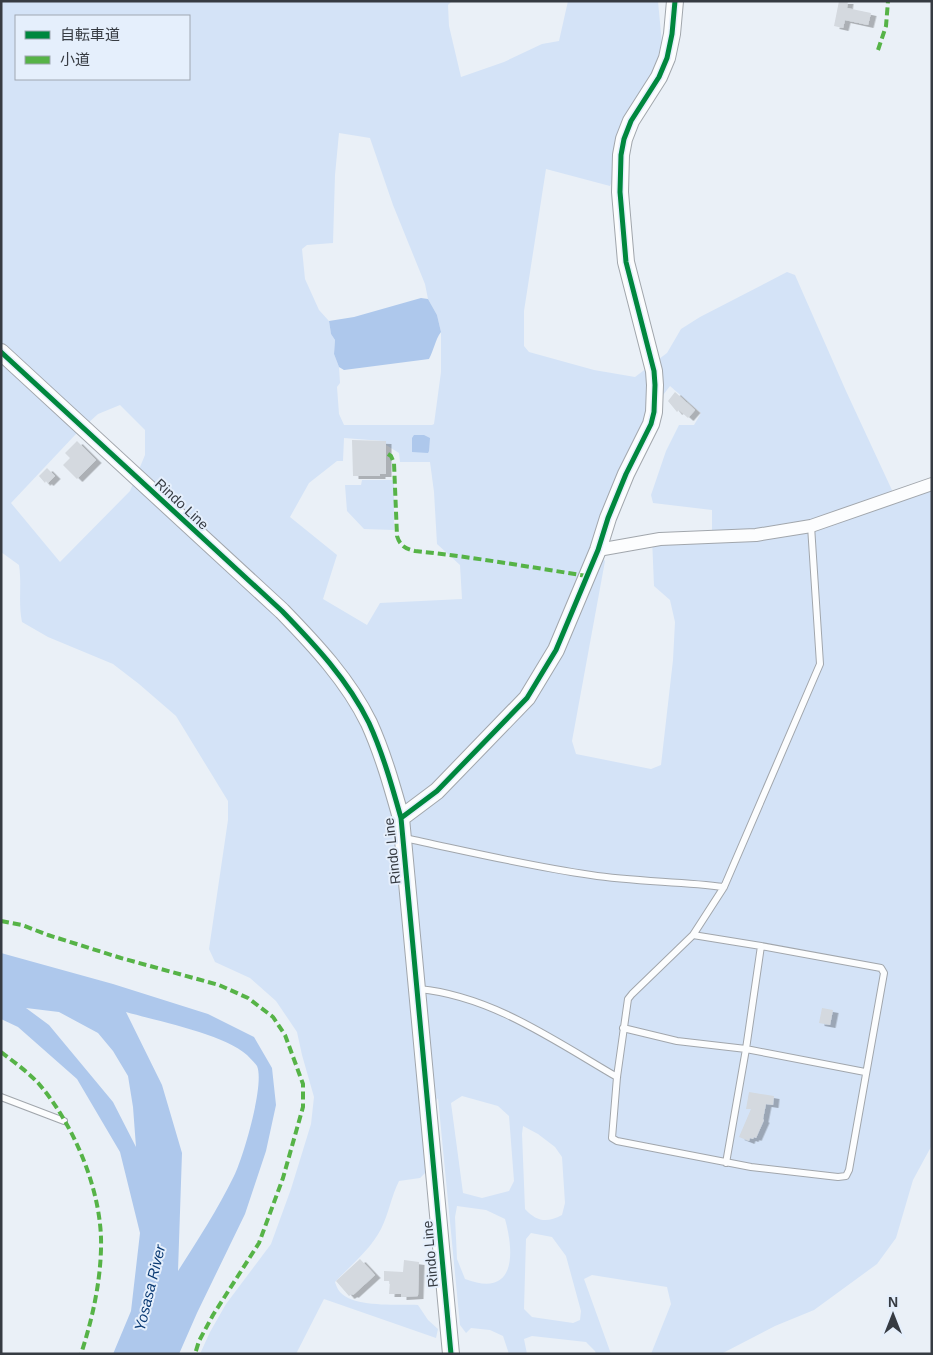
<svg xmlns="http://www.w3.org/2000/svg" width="933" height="1355" font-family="Helvetica,'Noto Sans JP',sans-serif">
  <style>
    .green { fill: #d4e3f7; fill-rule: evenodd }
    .water { fill: #aec8ec; fill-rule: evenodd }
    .building { fill: #d4d9df; filter: url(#shadow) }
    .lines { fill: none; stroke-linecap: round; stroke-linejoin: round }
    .service-casing { stroke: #a1a6ac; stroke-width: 8 }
    .minor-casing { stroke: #a1a6ac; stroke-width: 14 }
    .tertiary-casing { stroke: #a1a6ac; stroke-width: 18 }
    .service { stroke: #fcfdfe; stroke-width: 6 }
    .minor { stroke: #fcfdfe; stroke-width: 12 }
    .tertiary { stroke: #fcfdfe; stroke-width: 16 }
    .quiet { stroke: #56b347; stroke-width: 4; stroke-dasharray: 8 4; stroke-linecap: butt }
    .cycleway-casing { stroke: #e5effc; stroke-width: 8 }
    .cycleway { stroke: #00873e; stroke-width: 5 }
    .labels { text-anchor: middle; stroke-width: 4; stroke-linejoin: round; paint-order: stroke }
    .street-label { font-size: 14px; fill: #363b42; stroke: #e5effc }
    .water-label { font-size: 15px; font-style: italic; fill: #0a3a73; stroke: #e5effc }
  </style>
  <defs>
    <filter id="shadow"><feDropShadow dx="5.5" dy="3" stdDeviation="0" flood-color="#0004"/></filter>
  </defs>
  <rect width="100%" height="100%" fill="#eaf0f7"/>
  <path class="green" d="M1,1H452L448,5L449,26L461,77L504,62L542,44L559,41L568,1H658L662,44V61L610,186L546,169L524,311V346L529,352L594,370L635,377L667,353L681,329L700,317L787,272L795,275L846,391L897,501L932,491V1145L913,1180L896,1238L877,1264L814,1310L775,1326L721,1354H651L671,1304L667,1287L592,1275L584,1279L611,1354H596L595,1351L586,1342L532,1336L524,1339L527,1354H509L503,1336L490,1330L471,1328L466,1333L460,1325L438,1098L425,1117L426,1172L420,1178L399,1181C391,1197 389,1213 381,1229C371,1249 350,1266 335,1282C336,1285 338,1290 340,1292C354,1308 398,1304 418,1305L428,1320L438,1329L436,1338L324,1299L296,1354H200L210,1332L226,1304L271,1244L291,1189L311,1124L314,1097L302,1055L297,1032L276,1001L250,978L215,962L209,949L228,820V801L176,716L139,684L113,664L48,637L22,622C18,603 22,584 19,565L1,552ZM16,16H189V79H16ZM339,133L370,138L393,205L425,284L428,299L437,315L441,332V372L434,424L432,425H344L339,414L337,387L340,383L339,367L334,354L335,340L331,334L329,321L319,310L305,279L302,249L307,245L333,243L335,175ZM670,386L701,413L694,425H679L666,451L651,495L653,503L712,510V530L652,538L654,586L670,600L675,622L673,660L661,765L651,769L576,754L572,741L605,561L595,550L657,403ZM120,405L145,430V455L130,491L60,562L11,503L75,435L98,414ZM344,438L383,441L386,445L399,453L400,462H430L434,492L437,544L460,565L462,599L380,603L367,625L323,599L337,555L290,517L309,483L337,461H343ZM462,1096L498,1106L509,1116L514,1181L509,1191L482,1198L463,1193L451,1103ZM523,1126L538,1134L555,1147L562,1157L565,1203L562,1215C547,1223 537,1222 525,1209L522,1134ZM457,1206L486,1210L505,1219C515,1255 515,1298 465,1279L457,1259L455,1217ZM531,1233L552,1237L566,1256L581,1311L580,1320L573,1323L532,1317L524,1309L526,1239Z
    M362,480H394V530L364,529L347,511L345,485H361Z"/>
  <path class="water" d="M421,298L428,299L437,315L441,332C435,340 434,350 429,359L344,370L339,367L334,354L335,340L331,334L329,321L354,317Z
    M414,435H424L430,438L429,451L428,453L412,452V438Z
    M1,953L113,984L208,1014L254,1037L272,1068L276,1105L266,1151L245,1214L197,1313L179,1354H113L131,1311L140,1233L120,1152L77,1079L18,1027L1,1019ZM26,1008L59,1012L98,1033L113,1051L128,1076L133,1107L136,1147L113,1102L49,1025ZM126,1012C157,1021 224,1034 247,1055C250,1058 255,1063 257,1066C265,1084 243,1158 234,1176C218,1209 197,1241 178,1271L182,1153L162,1085Z"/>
  <path class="building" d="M839,1H848L847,8L871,13L868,25L845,20L843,28L834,26Z
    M675,392L695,410L688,418L679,410L677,412L668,401Z
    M352,440L386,441V474H380V476H353Z
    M77,441L96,460L77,479L63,465L70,458L65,453Z
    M47,468L55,476L48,483L46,481L45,483L39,476Z
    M822,1008L833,1010L830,1025L819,1023Z
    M749,1092L774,1096L773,1105L766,1104L763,1119L764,1120L756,1138L754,1137L753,1139L750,1138L749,1141L739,1137L751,1109H746Z
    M360,1259L375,1275L353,1295L352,1294L349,1296L336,1281Z
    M404,1260L419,1262L418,1296L401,1297V1294H389L390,1281H384V1271L403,1272Z"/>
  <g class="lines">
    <g class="service-casing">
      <path id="service" d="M404,838C466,851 528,866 591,875C635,882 680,881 724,887
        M693,935L761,946L881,968L884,973L849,1170L846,1176L838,1177L751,1167L617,1141L612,1138L617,1077L628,999L632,994L693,935L724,887L820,664L811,526
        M419,989C492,996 555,1041 617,1077
        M623,1028L677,1041L746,1049L865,1072
        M1,1097L64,1121
        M726,1163L746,1049L761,946"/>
    </g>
    <g class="minor-casing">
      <path id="minor" d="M598,550L660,539L756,535L811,526L932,484"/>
    </g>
    <g class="tertiary-casing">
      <path id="tertiary" d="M1,352L282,611C315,645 348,680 369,723C383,754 392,786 401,818L451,1354
        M401,818L437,791L527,698L556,650L598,550L608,518L626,474L651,424L654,412L655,385L654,371L626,262L620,192L621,155L624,139L631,121L659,77L667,58L672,34L675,1"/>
    </g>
    <use href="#service" class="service"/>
    <use href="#minor" class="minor"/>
    <use href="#tertiary" class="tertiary"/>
    <path class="quiet" d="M878,50L886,26L888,1
      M388,454L391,456L394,463L397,536C400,546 406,549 415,551C473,557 530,567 587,576
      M1,921L22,925L48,935L121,958L219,985L248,998L273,1017L285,1035L303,1084V1107L283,1178L259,1243L213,1315L199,1341L195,1354
      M1,1052C14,1062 28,1072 39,1084C75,1126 103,1194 101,1249C100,1285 92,1320 81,1354"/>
    <g class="cycleway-casing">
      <path id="cycleway" d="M1,352L282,611C315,645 348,680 369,723C383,754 392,786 401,818L451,1354
        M401,818L437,791L527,698L556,650L598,550L608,518L626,474L651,424L654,412L655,385L654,371L626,262L620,192L621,155L624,139L631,121L659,77L667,58L672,34L675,1"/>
    </g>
    <use href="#cycleway" class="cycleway"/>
  </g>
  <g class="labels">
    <g class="street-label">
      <text transform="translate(182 504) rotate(43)" y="5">Rindo Line</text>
      <text transform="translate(392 851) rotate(-96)" y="5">Rindo Line</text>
      <text transform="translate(430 1254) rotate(-95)" y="5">Rindo Line</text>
    </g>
    <g class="water-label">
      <text transform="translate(150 1288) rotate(-76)" y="5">Yosasa River</text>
    </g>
  </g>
  <rect width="933" height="1355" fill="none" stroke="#363b42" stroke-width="5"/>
  <rect x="15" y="15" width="175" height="65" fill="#e5effc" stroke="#9fa7b2"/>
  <rect x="25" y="31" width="25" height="8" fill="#00873e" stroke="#9fa7b2"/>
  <text x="60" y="40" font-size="15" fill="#363b42">自転車道</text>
  <rect x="25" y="56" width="25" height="8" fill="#56b347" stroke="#9fa7b2"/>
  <text x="60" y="65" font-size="15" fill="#363b42">小道</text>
  <g transform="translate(893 1315)" stroke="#e5effc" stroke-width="4" paint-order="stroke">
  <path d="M0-4L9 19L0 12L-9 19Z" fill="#363b42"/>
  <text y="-8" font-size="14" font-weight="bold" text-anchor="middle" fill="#363b42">N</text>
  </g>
</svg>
